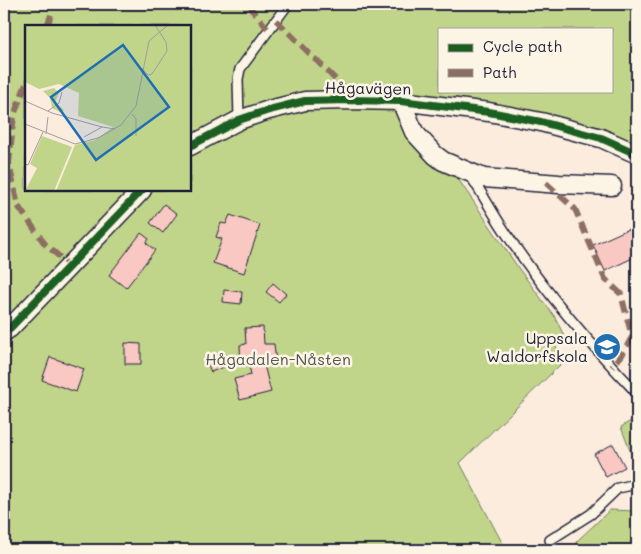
<svg xmlns="http://www.w3.org/2000/svg" width="641" height="554" font-family="Mali,sans-serif">
  <style>
    .green { fill: #c1d58a; stroke: #727c62; fill-rule: evenodd }
    .building { fill: #f9c8c3; stroke: #22223b }
    .lines { fill: none; stroke-linecap: round; stroke-linejoin: round }
    .lane-casing { stroke: #22223b; stroke-width: 12 }
    .street-casing { stroke: #22223b; stroke-width: 21 }
    .lane { stroke: #fcf5e5; stroke-width: 9 }
    .street { stroke: #fcf5e5; stroke-width: 18 }
    .quiet { stroke: #8d6e63; stroke-width: 6; stroke-dasharray: 12 6; stroke-linecap: butt }
    .cycleway-casing { stroke: #fcf5e5; stroke-width: 11 }
    .cycleway { stroke: #1b5e20; stroke-width: 8 }
    .labels { text-anchor: middle; stroke-width: 5; stroke-linejoin: round; paint-order: stroke }
    .street-label { font-size: 16px; fill: #22223b; stroke: #fcf5e5 }
    .poi-label { font-size: 16px; fill: #22223b; stroke: #fcf5e5; text-anchor: end }
    .park-label { font-size: 16px; fill: #525853; stroke: #fcf5e5 }
    .inset-road { fill: none; stroke: #a49b9d; stroke-width: 1 }
    .view { fill: #1f6fb2; fill-opacity: 0.15; stroke: #1f6fb2; stroke-width: 2.5 }
    .inset-edge { fill: none; stroke: #22223b; stroke-width: 2.5 }
  </style>
  <rect width="100%" height="100%" fill="#fbecde"/>
  <filter id="ink" filterUnits="userSpaceOnUse"><feTurbulence type="fractalNoise" baseFrequency=".02" numOctaves="2"/><feDisplacementMap in="SourceGraphic" scale="10" xChannelSelector="R" yChannelSelector="G"/><feConvolveMatrix kernelMatrix="1 2 1 2 8 2 1 2 1" color-interpolation-filters="sRGB"/></filter>
  <g filter="url(#ink)">
    <path class="green" d="M4,4H637V150L402,103L446,161L519,269L555,317L564,336L555,345L565,360L460,463L506,550H4ZM26,26H190V190H26ZM440,29H612V91H440Z
      M637,417V469L621,427Z
      M610,510L637,511V550H578L576,542Z"/>
    <path class="building" d="M164,204L177,214L163,233L150,223Z
      M230,215L260,225L244,273L213,263L222,239L216,237L221,223L226,224Z
      M637,225V256L605,271L593,245Z
      M141,233L149,239L146,243L155,250L126,288L109,275Z
      M273,283L286,294L279,302L266,292Z
      M224,290L242,292L241,304L223,302Z
      M263,327L264,344H274L276,364L264,365L271,392L240,400L234,379L251,375L249,365L241,366L240,345L246,344L245,328Z
      M125,343L141,344V364H125Z
      M224,353L229,365L211,372L206,360Z
      M50,357L84,369L76,392L42,380Z
      M613,444L625,467L606,477L594,454Z"/>
    <g class="lines">
      <g class="lane-casing">
        <path id="lane" d="M239,120L238,79L240,69L288,4
          M470,175C482,193 492,212 504,230C542,289 589,343 637,393
          M550,540L591,514L618,488L637,484"/>
      </g>
      <g class="street-casing">
        <path id="street" d="M401,101L414,132L435,155L443,161L469,172L484,178L559,184L612,186
          M190,146L239,120L269,110L305,101L349,100L401,101L489,112L541,122L601,138L637,154
          M4,332L10,328L142,190"/>
      </g>
      <use href="#lane" class="lane"/>
      <use href="#street" class="street"/>
      <path class="quiet" d="M251,4L252,10L269,30
        M276,20L356,100
        M47,26L55,4
        M26,84L14,115L9,163L18,206L45,244L70,266
        M546,183L575,209L605,279L621,294L632,337L622,355L612,367"/>
      <g class="cycleway-casing">
        <path id="cycleway" d="M190,146L239,120L269,110L305,101L349,100L401,101L489,112L541,122L601,138L637,154
          M4,332L10,328L142,190"/>
      </g>
      <use href="#cycleway" class="cycleway"/>
    </g>
  </g>
  <defs>
    <g id="school-disc" transform="scale(1.4375)"><circle r="9.5" fill="#1f6fb2" stroke="#fcf5e5"/><path d="M0-5L7-2L0 1L-7-2ZM-4 1L0 2.5L4 1V4Q0 6-4 4Z" fill="#fff"/></g>
  </defs>
  <g fill-rule="evenodd">
    <use href="#school-disc" x="607" y="347"/>
  </g>
  <g class="labels">
    <g class="street-label">
      <text transform="translate(368 88) rotate(1)" y="6">Hågavägen</text>
    </g>
    <g class="poi-label">
      <text x="588" y="344">Uppsala<tspan x="588" dy="18">Waldorfskola</tspan></text>
    </g>
    <g class="park-label">
      <text x="278" y="365">Hågadalen-Nåsten</text>
    </g>
  </g>
  <g transform="translate(25 25)">
    <rect width="166" height="166" fill="#fbecde"/>
    <path d="M0,0H166V166H31L50,120L70,115L88,102L53,91L54,68L34,59L14,64L0,57ZM29,63L34,68L30,77L39,85L37,88L27,83L25,73L18,66ZM17,111L47,122L29,166H0L12,143L5,139Z" fill="#c1d58a"/>
    <path class="inset-road" d="M117,43L123,50L127,49L142,26L141,17L130,0M0,76L27,88L77,102M23,86L34,78L37,67M107,89L111,94V111M0,99L50,119L73,113L96,100L111,81L124,16L143,0M21,109L23,92M59,112L77,102L90,104M0,139L3,140L18,107"/>
    <path class="view" d="M98,20L144,82L71,135L26,72Z"/>
    <rect width="166" height="166" class="inset-edge"/>
  </g>
  <rect width="641" height="554" fill="none" stroke="#fcf5e5" stroke-width="20"/>
  <rect x="10" y="10" width="621" height="534" fill="none" stroke="#22223b" stroke-width="2" filter="url(#ink)"/>
  <rect x="438" y="28" width="175" height="65" fill="#fcf5e5" stroke="#a5a1a1"/>
  <rect x="448" y="44" width="25" height="8" fill="#1b5e20" stroke="#a5a1a1"/>
  <text x="483" y="52" font-size="15" fill="#22223b">Cycle path</text>
  <rect x="448" y="69" width="25" height="8" fill="#8d6e63" stroke="#a5a1a1"/>
  <text x="483" y="78" font-size="15" fill="#22223b">Path</text>
</svg>
